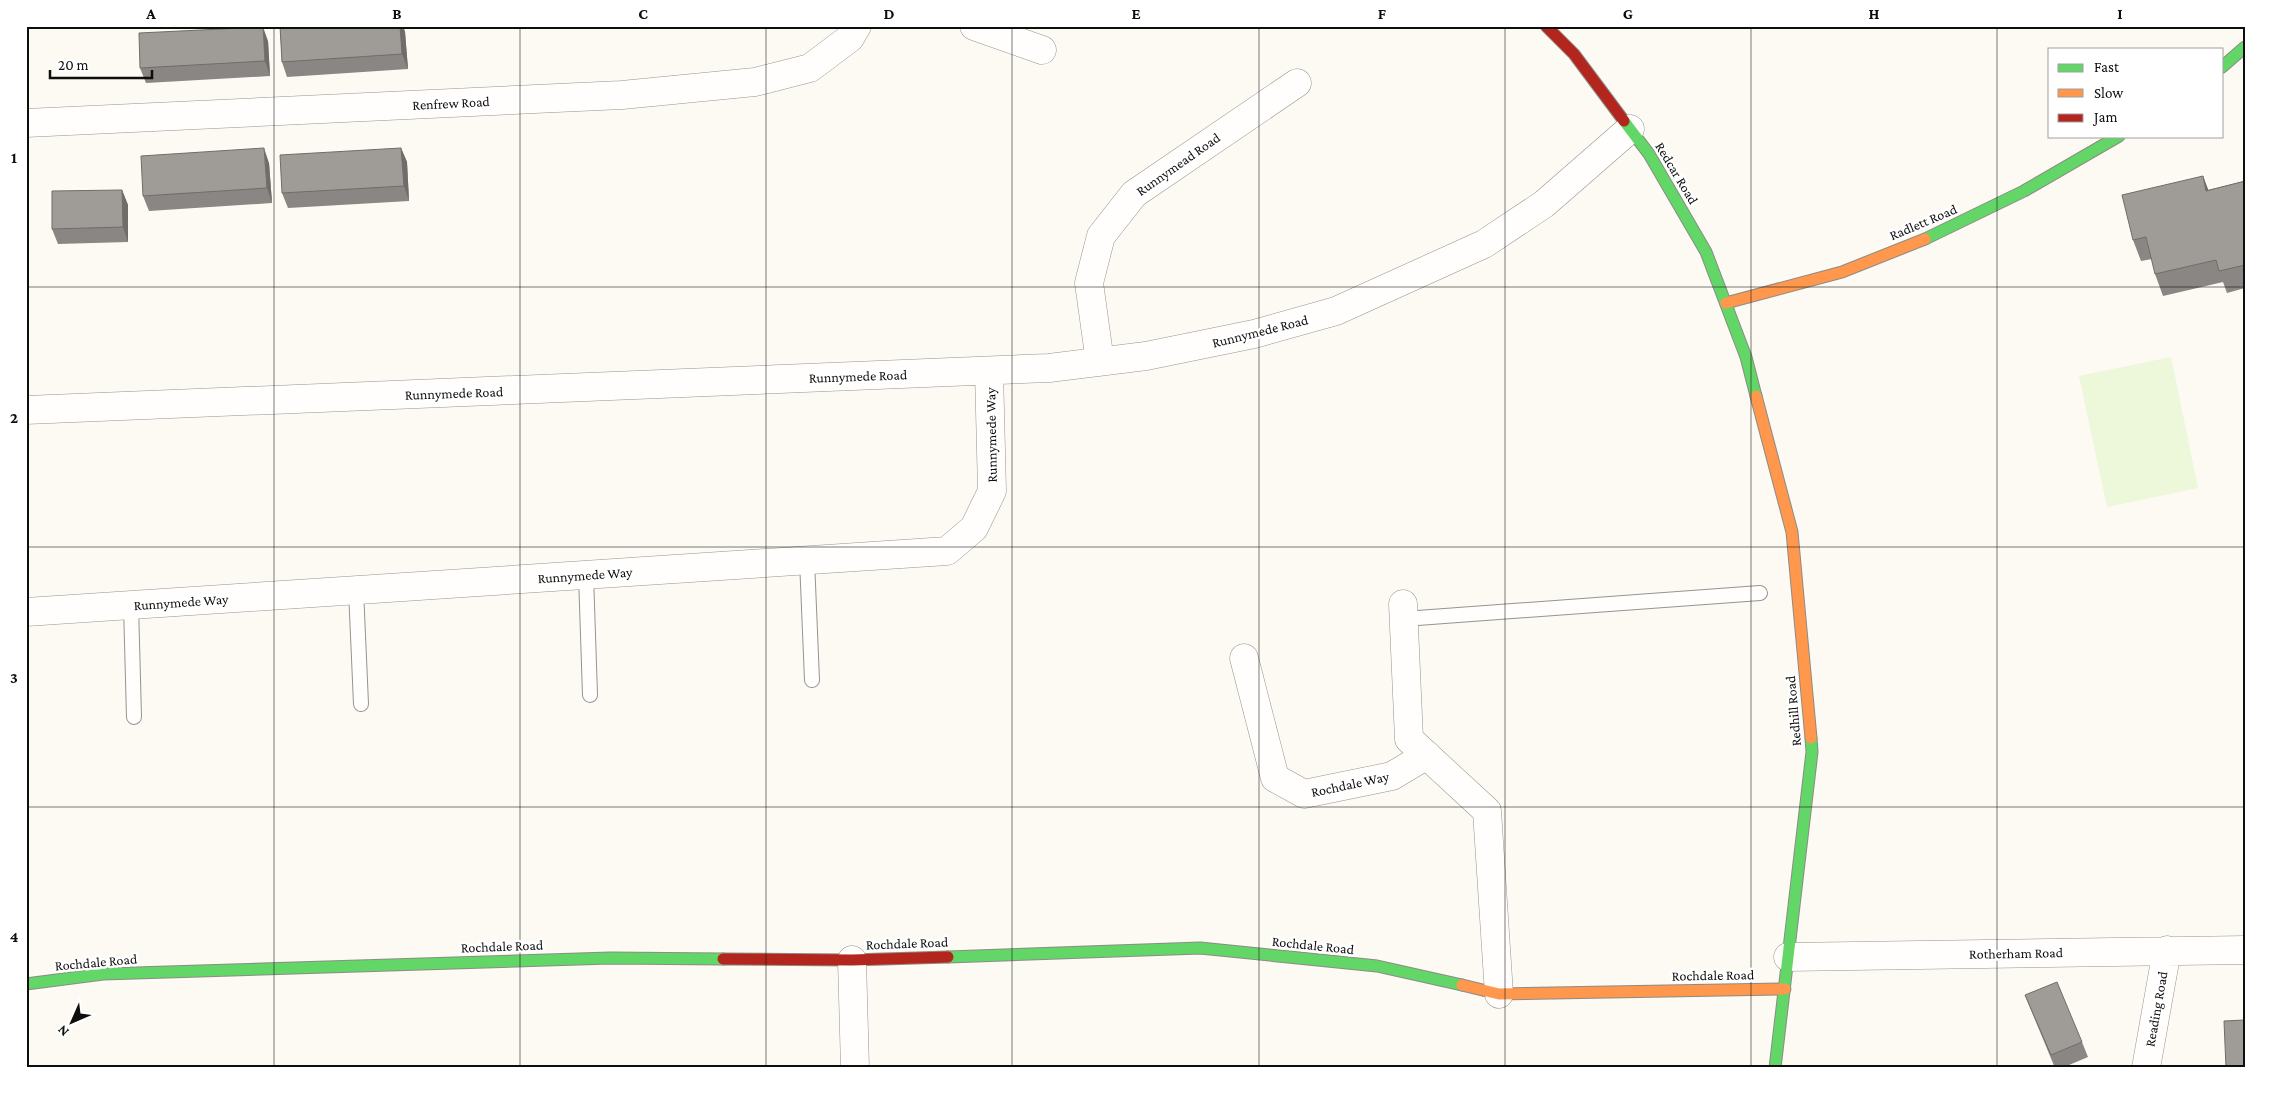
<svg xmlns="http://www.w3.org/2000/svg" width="2271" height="1094" font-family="'Crimson Pro',serif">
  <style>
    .pitch { fill: #edf7da }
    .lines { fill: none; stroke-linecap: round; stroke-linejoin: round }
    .lane-casing { stroke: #959491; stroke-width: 16 }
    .street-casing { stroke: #959491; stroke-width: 29 }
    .fast-casing { stroke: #8c8b87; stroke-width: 13 }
    .slow-casing { stroke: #8c8b87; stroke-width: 13 }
    .jam-casing { stroke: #8c8b87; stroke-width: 13 }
    .lane { stroke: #fffefd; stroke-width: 14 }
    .street { stroke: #fffefd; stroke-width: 28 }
    .fast { stroke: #63d668; stroke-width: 11 }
    .slow { stroke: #ff974d; stroke-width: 11 }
    .jam { stroke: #b3261e; stroke-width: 11 }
    .wall { fill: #898683 }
    .shaded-wall { fill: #6f6d6a }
    .building { fill: #9f9c98; stroke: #6f6d6a }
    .grid { fill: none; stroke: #0e0e0e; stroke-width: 1; stroke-opacity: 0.55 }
    .labels { text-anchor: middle; stroke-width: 5; stroke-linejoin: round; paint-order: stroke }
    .street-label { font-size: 14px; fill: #0e0e0e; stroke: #fff }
    .neatline { fill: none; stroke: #0e0e0e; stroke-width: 2 }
    .grid-label { font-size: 16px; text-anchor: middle; font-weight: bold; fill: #0e0e0e }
  </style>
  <rect width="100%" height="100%" fill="#fcfaf2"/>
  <path class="pitch" d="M2171,357L2198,488L2107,507L2079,376Z"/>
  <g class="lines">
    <g class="lane-casing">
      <path id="lane" d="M807,560L812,680
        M586,575L590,695
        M356,590L361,704
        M131,605L134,717
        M1404,619L1760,593"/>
    </g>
    <g class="street-casing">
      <path id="street" d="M974,26L1042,50
        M26,123L622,95L755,82L810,68L850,38L857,26
        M1100,362L1089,283L1101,236L1134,194L1297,83
        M26,410L1049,368L1146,356L1254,334L1336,311L1484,244L1544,204L1630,129
        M1403,604L1409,739L1487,811L1499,994
        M26,612L947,551L974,528L992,491L989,371
        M1244,658L1275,778L1304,794L1392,776L1427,755
        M1788,957L2245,950
        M852,960L855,1068
        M2146,1068L2167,950"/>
    </g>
    <g class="fast-casing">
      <path id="fast" d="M2222,67L2245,47
        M1624,121L1649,154L1706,252L1746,357L1756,396
        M1925,239L2024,191L2119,136
        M948,957L1200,948L1377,966L1462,985
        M26,984L103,974L610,958L723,959
        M1775,1068L1812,752L1811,738"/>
    </g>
    <g class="slow-casing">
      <path id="slow" d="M1726,303L1842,272L1925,239
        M1756,396L1792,532L1811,738
        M1462,985L1499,994L1785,989"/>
    </g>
    <g class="jam-casing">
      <path id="jam" d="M1546,26L1574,54L1624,121
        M723,959L852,960L948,957"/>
    </g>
    <use href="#lane" class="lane"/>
    <use href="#street" class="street"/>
    <use href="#fast" class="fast"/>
    <use href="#slow" class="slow"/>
    <use href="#jam" class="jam"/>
  </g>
  <path class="wall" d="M280,26H403L405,32L408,69L287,77L282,62Z
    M268,41L270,76L146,83L140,68Z
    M401,148L407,162L409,201L288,208L282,193Z
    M269,163L272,203L149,211L143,196Z
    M2203,176L2208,190L2245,181V288L2227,293L2223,282L2163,296L2155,274L2152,259L2141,261L2133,240Z
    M122,190L128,205V242L58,244L52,229Z
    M2025,995L2082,1042L2088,1057L2062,1068H2055L2031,1010Z"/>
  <path class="shaded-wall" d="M400,26H403L405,32L408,69L402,54Z
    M263,27L268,41L270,76L265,61Z
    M264,148L269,163L272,203L267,188Z
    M401,148L407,162L409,201L404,186Z
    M2203,176L2211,197L2206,191Z
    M122,190L128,205V242L123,227Z"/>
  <path class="building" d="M280,26H400L402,54L282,62Z
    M263,27L265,61L140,68L139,33Z
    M264,148L267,188L143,196L141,156Z
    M401,148L404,186L282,193L280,155Z
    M2203,176L2206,191L2245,181V265L2219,271L2216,260L2155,274L2146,237L2133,240L2122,195Z
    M122,190L123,227L52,229V191Z
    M2057,982L2082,1042L2051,1055L2025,995Z
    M2245,1020V1068H2226L2224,1021Z"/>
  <path class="grid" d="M274,26V1068M520,26V1068M766,26V1068M1012,26V1068M1259,26V1068M1505,26V1068M1751,26V1068M1997,26V1068M26,287H2245M26,547H2245M26,807H2245"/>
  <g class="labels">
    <g class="street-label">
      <text transform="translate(451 103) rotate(-3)" y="5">Renfrew Road</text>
      <text transform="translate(1178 164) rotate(-35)" y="5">Runnymead Road</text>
      <text transform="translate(1677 173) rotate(59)" y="5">Redcar Road</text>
      <text transform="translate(1923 222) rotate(-23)" y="5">Radlett Road</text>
      <text transform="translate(1260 331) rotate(-14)" y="5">Runnymede Road</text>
      <text transform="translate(858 376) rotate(-2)" y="5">Runnymede Road</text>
      <text transform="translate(454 393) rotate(-2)" y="5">Runnymede Road</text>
      <text transform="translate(991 435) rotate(-91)" y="5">Runnymede Way</text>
      <text transform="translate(585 575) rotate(-4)" y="5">Runnymede Way</text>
      <text transform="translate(181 602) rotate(-4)" y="5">Runnymede Way</text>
      <text transform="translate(1793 711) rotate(-95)" y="5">Redhill Road</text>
      <text transform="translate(1350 784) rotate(-12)" y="5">Rochdale Way</text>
      <text transform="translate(907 943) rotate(-2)" y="5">Rochdale Road</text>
      <text transform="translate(1313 945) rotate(6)" y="5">Rochdale Road</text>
      <text transform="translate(502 946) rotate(-2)" y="5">Rochdale Road</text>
      <text transform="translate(2016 953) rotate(-1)" y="5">Rotherham Road</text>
      <text transform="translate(96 962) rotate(-5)" y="5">Rochdale Road</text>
      <text transform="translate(1713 975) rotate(-1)" y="5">Rochdale Road</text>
      <text transform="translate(2156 1009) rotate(-80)" y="5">Reading Road</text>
    </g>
  </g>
  <rect width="2271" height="1094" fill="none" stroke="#ffffff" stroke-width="55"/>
  <rect x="2048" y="48" width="175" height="90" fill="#ffffff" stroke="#9f9f9f"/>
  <rect x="2058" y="64" width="25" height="8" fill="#63d668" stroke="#9f9f9f"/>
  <text x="2094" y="72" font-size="15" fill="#0e0e0e">Fast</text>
  <rect x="2058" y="89" width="25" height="8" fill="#ff974d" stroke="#9f9f9f"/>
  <text x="2094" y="98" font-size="15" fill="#0e0e0e">Slow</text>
  <rect x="2058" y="114" width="25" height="8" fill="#b3261e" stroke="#9f9f9f"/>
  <text x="2094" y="122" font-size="15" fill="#0e0e0e">Jam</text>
  <g transform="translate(72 1022) rotate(225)" stroke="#ffffff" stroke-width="4" paint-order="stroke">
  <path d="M0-4L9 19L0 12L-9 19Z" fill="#0e0e0e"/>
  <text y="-8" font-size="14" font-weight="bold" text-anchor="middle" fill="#0e0e0e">N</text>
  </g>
  <path d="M50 70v8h102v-8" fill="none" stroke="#0e0e0e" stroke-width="2.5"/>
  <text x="58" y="70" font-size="15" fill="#0e0e0e" stroke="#ffffff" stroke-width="4" paint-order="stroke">20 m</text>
  <rect x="28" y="28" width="2216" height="1038" class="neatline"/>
  <g class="grid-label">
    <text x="151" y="19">A</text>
    <text x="397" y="19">B</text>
    <text x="643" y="19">C</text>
    <text x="889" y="19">D</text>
    <text x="1136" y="19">E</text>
    <text x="1382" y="19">F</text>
    <text x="1628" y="19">G</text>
    <text x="1874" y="19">H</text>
    <text x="2120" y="19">I</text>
    <text x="14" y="163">1</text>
    <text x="14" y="423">2</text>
    <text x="14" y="683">3</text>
    <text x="14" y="942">4</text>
  </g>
</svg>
